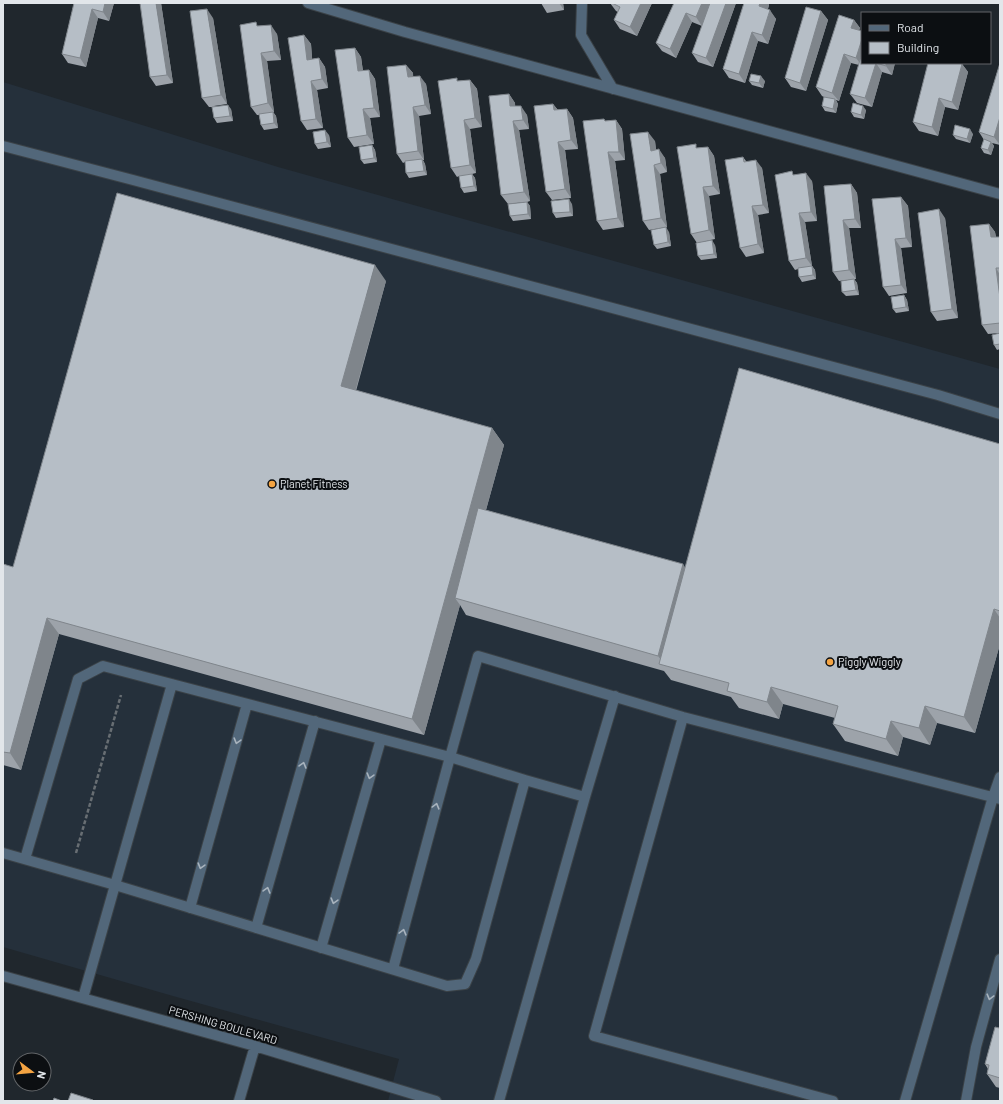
<svg xmlns="http://www.w3.org/2000/svg" width="1003" height="1104" font-family="Barlow,sans-serif">
  <style>
    .built { fill: #25303b }
    .lines { fill: none; stroke-linecap: round; stroke-linejoin: round }
    .minor-casing { stroke: #3b4247; stroke-width: 12 }
    .path { stroke: #686e73; stroke-width: 2.5; stroke-dasharray: 4 2; stroke-linecap: butt }
    .minor { stroke: #52677a; stroke-width: 10 }
    .wall { fill: #9da3aa }
    .shaded-wall { fill: #7f858b }
    .building { fill: #b6bec6; stroke: #7f858b }
    .oneway { stroke: #a8b3bd }
    .poi-dot { fill: #f4a443; stroke: #0c0f12; stroke-width: 1.5 }
    .labels { text-anchor: middle; stroke-width: 4; stroke-linejoin: round; paint-order: stroke }
    .poi-label { font-size: 11px; fill: #e2e6ea; stroke: #0c0f12; text-anchor: start }
    .street-label { font-size: 11px; fill: #e2e6ea; stroke: #0c0f12 }
  </style>
  <rect width="100%" height="100%" fill="#20272d"/>
  <path class="built" d="M3,82L278,167L1000,369V1101H388L399,1059L173,996L3,947Z"/>
  <g class="lines">
    <g class="minor-casing">
      <path id="minor" d="M308,3L405,32L1000,194
        M582,3L581,35L613,89
        M3,146L133,180L938,395L1000,414
        M683,717L594,1036L833,1101
        M525,780L585,797
        M3,853L115,885L447,986L465,984L476,959L525,780L450,757L478,656L683,717L1000,799
        M25,859L78,679L103,666L450,757L393,969
        M190,908L247,704
        M256,928L315,721
        M321,948L381,739
        M3,976L255,1046L436,1101
        M83,998L172,684
        M239,1101L255,1046
        M499,1101L585,797L615,696
        M905,1101L993,797L1000,777
        M966,1101L976,1047L1000,959"/>
    </g>
    <path class="path" d="M76,853L121,695"/>
    <use href="#minor" class="minor"/>
  </g>
  <path class="wall" d="M74,3H114L109,21L98,18L86,67L68,63L62,54Z
    M161,3L173,83L156,86L150,77Z
    M541,3H563L564,10L547,13Z
    M610,3H652L637,36L620,29L614,20L618,12L616,11Z
    M674,3H736L713,67L698,62L692,53L702,26L692,22L676,58L662,51L656,43Z
    M744,3H768L769,5L768,9L776,19L768,44L758,41L745,83L729,78L723,69Z
    M821,11L828,20L806,91L791,87L785,78Z
    M213,18L227,104L214,106L231,109L233,121L217,123L214,118L212,107H209L202,98Z
    M854,20L860,28L859,30L895,63L892,75L882,72L872,107L857,103L850,94L859,65L851,63L839,101L836,100L838,104L836,113L825,111L822,106L824,97L822,96L816,87Z
    M259,26L277,34L281,60L267,61L274,112H273L276,116L278,128L264,130L261,125L259,115H257L251,107Z
    M304,35L311,44L312,59L319,58L325,67L328,88L317,90L323,128L307,130L301,121Z
    M355,48L361,57L363,71L369,70L375,79L380,117L370,118L374,144L354,147L348,138Z
    M1000,63V145L992,143L994,146L991,155L984,153L981,148L984,140L979,132Z
    M962,64L968,72L958,110L945,107L938,136L919,131L913,122Z
    M406,65L413,73V76L426,84L431,114L419,116L424,160H423L425,164L427,175L409,178L406,173L405,162L403,163L397,154Z
    M470,80L477,89L482,127L470,129L476,173L472,174L475,178L477,191L464,193L461,188L459,176L457,177L451,168L459,81Z
    M749,81H765L763,88L752,85Z
    M509,94L515,103V106L527,115L529,129L519,130L530,201L527,202L530,206L531,219L513,221L510,216L525,202L508,204L501,195Z
    M553,104L558,110L567,109L573,118L578,149L565,150L571,198L552,200L546,192Z
    M866,110L864,119L854,117L851,112Z
    M616,120L622,129L625,160L615,161L624,227L603,230L597,221L605,121Z
    M973,134L970,143L956,139L953,135Z
    M329,135L331,147L318,149L315,144Z
    M655,141L656,150L665,158L667,172L660,174L667,227L649,230L643,221Z
    M372,145L375,150L377,162L364,164L361,160Z
    M708,147L714,156L720,194L709,196L715,239L698,243L715,245L717,258L701,260L698,256L697,243L691,234L698,148Z
    M743,157L746,161L762,168L769,213L758,215L764,253L746,257L740,248Z
    M795,175L812,181L817,221L805,222L812,266L815,270L816,279L802,282L799,277L798,269L795,270L789,261Z
    M851,184L857,193L861,228H849L856,279L839,281L833,272L824,186Z
    M901,197L908,206L912,247L901,248L907,293L889,296L883,287Z
    M572,204L573,216L556,218L553,213Z
    M945,218L958,318L937,321L931,312Z
    M989,224L995,232L996,237H1000V333L988,334L982,325Z
    M669,232L671,246L657,249L654,245Z
    M854,279L857,283L859,295L846,296L842,292Z
    M386,281L356,391L492,428L504,445L486,510L685,568L1000,444V644L975,733L937,723L930,745L903,737L898,756L845,741L833,724L835,718L783,704L779,719L739,708L731,697L671,680L664,671L466,615L460,605L424,735L59,634L21,770L3,765V564L13,567Z
    M904,295L907,300L909,311L896,313L893,309Z
    M1000,333V349L997,350L994,345Z
    M1000,1026V1088L996,1087L987,1074L988,1069L985,1064Z"/>
  <path class="shaded-wall" d="M105,3H114L109,21L103,12Z
    M156,3H161L173,83L167,75Z
    M559,3H563L564,10Z
    M641,3H652L637,36L630,27Z
    M702,3H710L702,26L696,17Z
    M726,3H736L713,67L706,58Z
    M760,3H768L769,5L766,15L759,6Z
    M92,9L98,18L86,67L80,58Z
    M207,9L213,18L227,104L221,95Z
    M770,10L776,19L768,44L762,35Z
    M821,11L828,20L806,91L800,83Z
    M686,13L692,22L676,58L670,49Z
    M854,20L860,28L858,36L851,28Z
    M271,25L277,34L281,60L274,51Z
    M752,32L758,41L745,83L739,74Z
    M304,35L311,44L313,69L307,60Z
    M862,39V66L856,58Z
    M355,48L361,57L364,80L358,71Z
    M261,53L267,61L274,112L268,103Z
    M844,54L851,63L839,101L832,93Z
    M319,58L325,67L328,88L322,79Z
    M876,63L882,72L872,107L865,98Z
    M886,63H895L892,75L886,66Z
    M962,64L968,72L958,110L952,102Z
    M406,65L413,73L414,86L408,77Z
    M369,70L375,79L380,117L374,108Z
    M420,76L426,84L431,114L425,105Z
    M761,76L765,81L763,88L759,83Z
    M470,80L477,89L482,127L475,118Z
    M311,81L317,90L323,128L316,119Z
    M509,94L515,103L516,115L510,106Z
    M939,98L945,107L938,136L932,127Z
    M835,99L838,104L836,113L833,109Z
    M553,104L560,113L554,110Z
    M228,105L231,109L233,121L230,116Z
    M521,106L527,115L529,129L523,120Z
    M863,106L866,110L864,119L861,115Z
    M413,107L419,116L424,160L418,151Z
    M363,109L370,118L374,144L367,135Z
    M567,109L573,118L578,149L571,140Z
    M273,112L276,116L278,128L274,123Z
    M1000,117V145L994,137Z
    M464,120L470,129L476,173L470,165Z
    M616,120L622,129L625,160L619,152Z
    M513,121L519,130L530,201L524,192Z
    M970,129L973,134L970,143L967,139Z
    M325,130L329,135L331,147L327,142Z
    M648,132L655,141L657,160L651,151Z
    M558,142L565,150L571,198L565,189Z
    M991,142L994,146L991,155L988,150Z
    M372,145L375,150L377,162L374,158Z
    M708,147L714,156L720,194L713,186Z
    M659,149L665,158L667,172L661,163Z
    M608,152L615,161L624,227L618,218Z
    M422,159L425,164L427,175L424,171Z
    M756,160L762,168L769,213L763,205Z
    M654,165L660,174L667,227L661,218Z
    M806,173L812,181L817,221L811,212Z
    M472,174L475,178L477,191L474,186Z
    M851,184L857,193L861,228L855,219Z
    M703,187L709,196L715,239L709,230Z
    M901,197L908,206L912,247L906,238Z
    M569,199L572,204L573,216L570,212Z
    M527,202L530,206L531,219L528,214Z
    M752,206L758,215L764,253L758,244Z
    M939,209L945,218L958,318L952,309Z
    M799,213L805,222L812,266L815,270L816,279L813,275L812,266L806,258Z
    M843,220L849,228L856,279L849,270Z
    M989,224L995,232L997,245L991,237Z
    M666,227L669,232L671,246L668,242Z
    M895,239L901,248L907,293L901,285Z
    M712,240L715,245L717,258L714,254Z
    M375,265L386,281L352,403L341,386Z
    M996,268L1000,275V298Z
    M854,279L857,283L859,295L856,290Z
    M904,295L907,300L909,311L906,307Z
    M492,428L504,445L461,600L455,598L460,605L424,735L412,719Z
    M683,564L694,581L665,665L658,656Z
    M994,609L1000,618V644L975,733L964,717Z
    M47,618L59,634L21,770L10,753Z
    M771,687L783,704L779,719L767,702Z
    M925,706L937,723L930,745L919,728Z
    M891,721L903,737L898,756L886,739Z"/>
  <path class="building" d="M74,3H105L103,12L92,9L80,58L62,54Z
    M140,3H156L167,75L150,77Z
    M612,3H641L630,27L614,20L620,7Z
    M674,3H702L696,17L686,13L670,49L656,43Z
    M710,3H726L706,58L692,53Z
    M744,3H760L759,6L770,10L762,35L752,32L739,74L723,69Z
    M806,7L821,11L800,83L785,78Z
    M207,9L221,95L202,98L190,11Z
    M839,15L854,20L851,28L862,31V39L856,58L844,54L832,93L816,87Z
    M256,22L257,26L271,25L274,51L261,53L268,103L251,107L240,25Z
    M304,35L307,60L319,58L322,79L311,81L316,119L301,121L288,38Z
    M355,48L358,71L369,70L374,108L363,109L367,135L348,138L335,50Z
    M862,53V63H876L865,98L850,94Z
    M876,63H886V66Z
    M928,63H959L962,64L952,102L939,98L932,127L913,122Z
    M1000,63V117L994,137L979,132Z
    M406,65L408,77L420,76L425,105L413,107L418,151L397,154L387,67Z
    M751,74L761,76L759,83L749,81Z
    M457,78V81L470,80L475,118L464,120L470,165L451,168L438,81Z
    M509,94L510,106H521L523,120L513,121L524,192L501,195L489,96Z
    M824,97L835,99L833,109L822,106Z
    M853,103L863,106L861,115L851,112Z
    M553,104L554,110L567,109L571,140L558,142L565,189L546,192L534,106Z
    M228,105L230,116L214,118L212,107Z
    M273,112L274,123L261,125L259,114Z
    M604,119L605,121L616,120L619,152H608L618,218L597,221L583,121Z
    M955,125L970,129L967,139L953,135Z
    M325,130L327,142L315,144L313,132Z
    M648,132L651,151L659,149L661,163L654,165L661,218L643,221L630,134Z
    M984,139L991,142L988,150L981,148Z
    M696,144V148L708,147L713,186L703,187L709,230L691,234L677,147Z
    M372,145L374,158L361,160L359,147Z
    M743,157L744,162L756,160L763,205L752,206L758,244L740,248L725,160Z
    M422,159L424,171L406,173L405,161Z
    M792,171L793,175L806,173L811,212L799,213L806,258L789,261L775,175Z
    M472,174L474,186L461,188L459,176Z
    M851,184L855,219L843,220L849,270L833,272L824,186Z
    M117,193L375,265L341,386L492,428L412,719L47,618L10,753L3,752V564L13,567Z
    M901,197L906,238L895,239L901,285L883,287L872,199Z
    M569,199L570,212L553,213L551,201Z
    M527,202L528,214L510,216L508,204Z
    M939,209L952,309L931,312L918,213Z
    M989,224L991,237H1000V268H996L1000,298V323L982,325L970,226Z
    M666,227L668,242L654,245L651,230Z
    M712,240L714,254L698,256L696,243Z
    M812,266L813,275L799,277L798,268Z
    M854,279L856,290L842,292L841,281Z
    M904,295L906,307L893,309L891,297Z
    M1000,333V344L994,345L992,335Z
    M739,368L1000,444V611L994,609L964,717L925,706L919,728L891,721L886,739L833,724L838,706L771,687L767,702L727,691L729,683L659,664Z
    M478,508L683,564L658,656L455,598Z
    M1000,1026V1078L987,1074L989,1065L985,1064L995,1027L999,1028Z
    M71,1093L93,1100V1101H68Z
    M54,1098L62,1101H53Z"/>
  <defs><path id="oneway-chevron" d="M-2-3.5L2.5 0L-2 3.5" fill="none" stroke-width="1.6" stroke-linecap="round" stroke-linejoin="round"/></defs>
  <g class="oneway">
    <use href="#oneway-chevron" transform="translate(237 741) rotate(106)"/>
    <use href="#oneway-chevron" transform="translate(303 765) rotate(-74)"/>
    <use href="#oneway-chevron" transform="translate(370 776) rotate(106)"/>
    <use href="#oneway-chevron" transform="translate(436 806) rotate(-75)"/>
    <use href="#oneway-chevron" transform="translate(201 866) rotate(106)"/>
    <use href="#oneway-chevron" transform="translate(267 890) rotate(-74)"/>
    <use href="#oneway-chevron" transform="translate(334 901) rotate(106)"/>
    <use href="#oneway-chevron" transform="translate(403 932) rotate(-75)"/>
    <use href="#oneway-chevron" transform="translate(990 997) rotate(105)"/>
  </g>
  <g class="poi-dot">
    <circle cx="272" cy="484" r="4"/>
    <circle cx="830" cy="662" r="4"/>
  </g>
  <g class="labels">
    <g class="poi-label">
      <text x="280" y="488">Planet Fitness</text>
      <text x="838" y="666">Piggly Wiggly</text>
    </g>
    <g class="street-label">
      <text transform="translate(223 1025) rotate(16)" y="4">PERSHING BOULEVARD</text>
    </g>
  </g>
  <rect width="1003" height="1104" fill="none" stroke="#e2e6ea" stroke-width="8"/>
  <rect x="861" y="12" width="130" height="52" fill="#0c0f12" stroke="#626568"/>
  <rect x="869" y="25" width="20" height="6" fill="#52677a" stroke="#626568"/>
  <text x="897" y="32" font-size="12" fill="#e2e6ea">Road</text>
  <rect x="869" y="42" width="20" height="12" fill="#b6bec6" stroke="#626568"/>
  <text x="897" y="52" font-size="12" fill="#e2e6ea">Building</text>
  <g transform="translate(32 1072) rotate(106)"><circle r="19" fill="#0c0f12" stroke="#626568"/>
  <path d="M0-3L7 15L0 10L-7 15Z" fill="#f4a443"/>
  <text y="-6" font-size="11" font-weight="bold" text-anchor="middle" fill="#e2e6ea">N</text>
  </g>
</svg>
